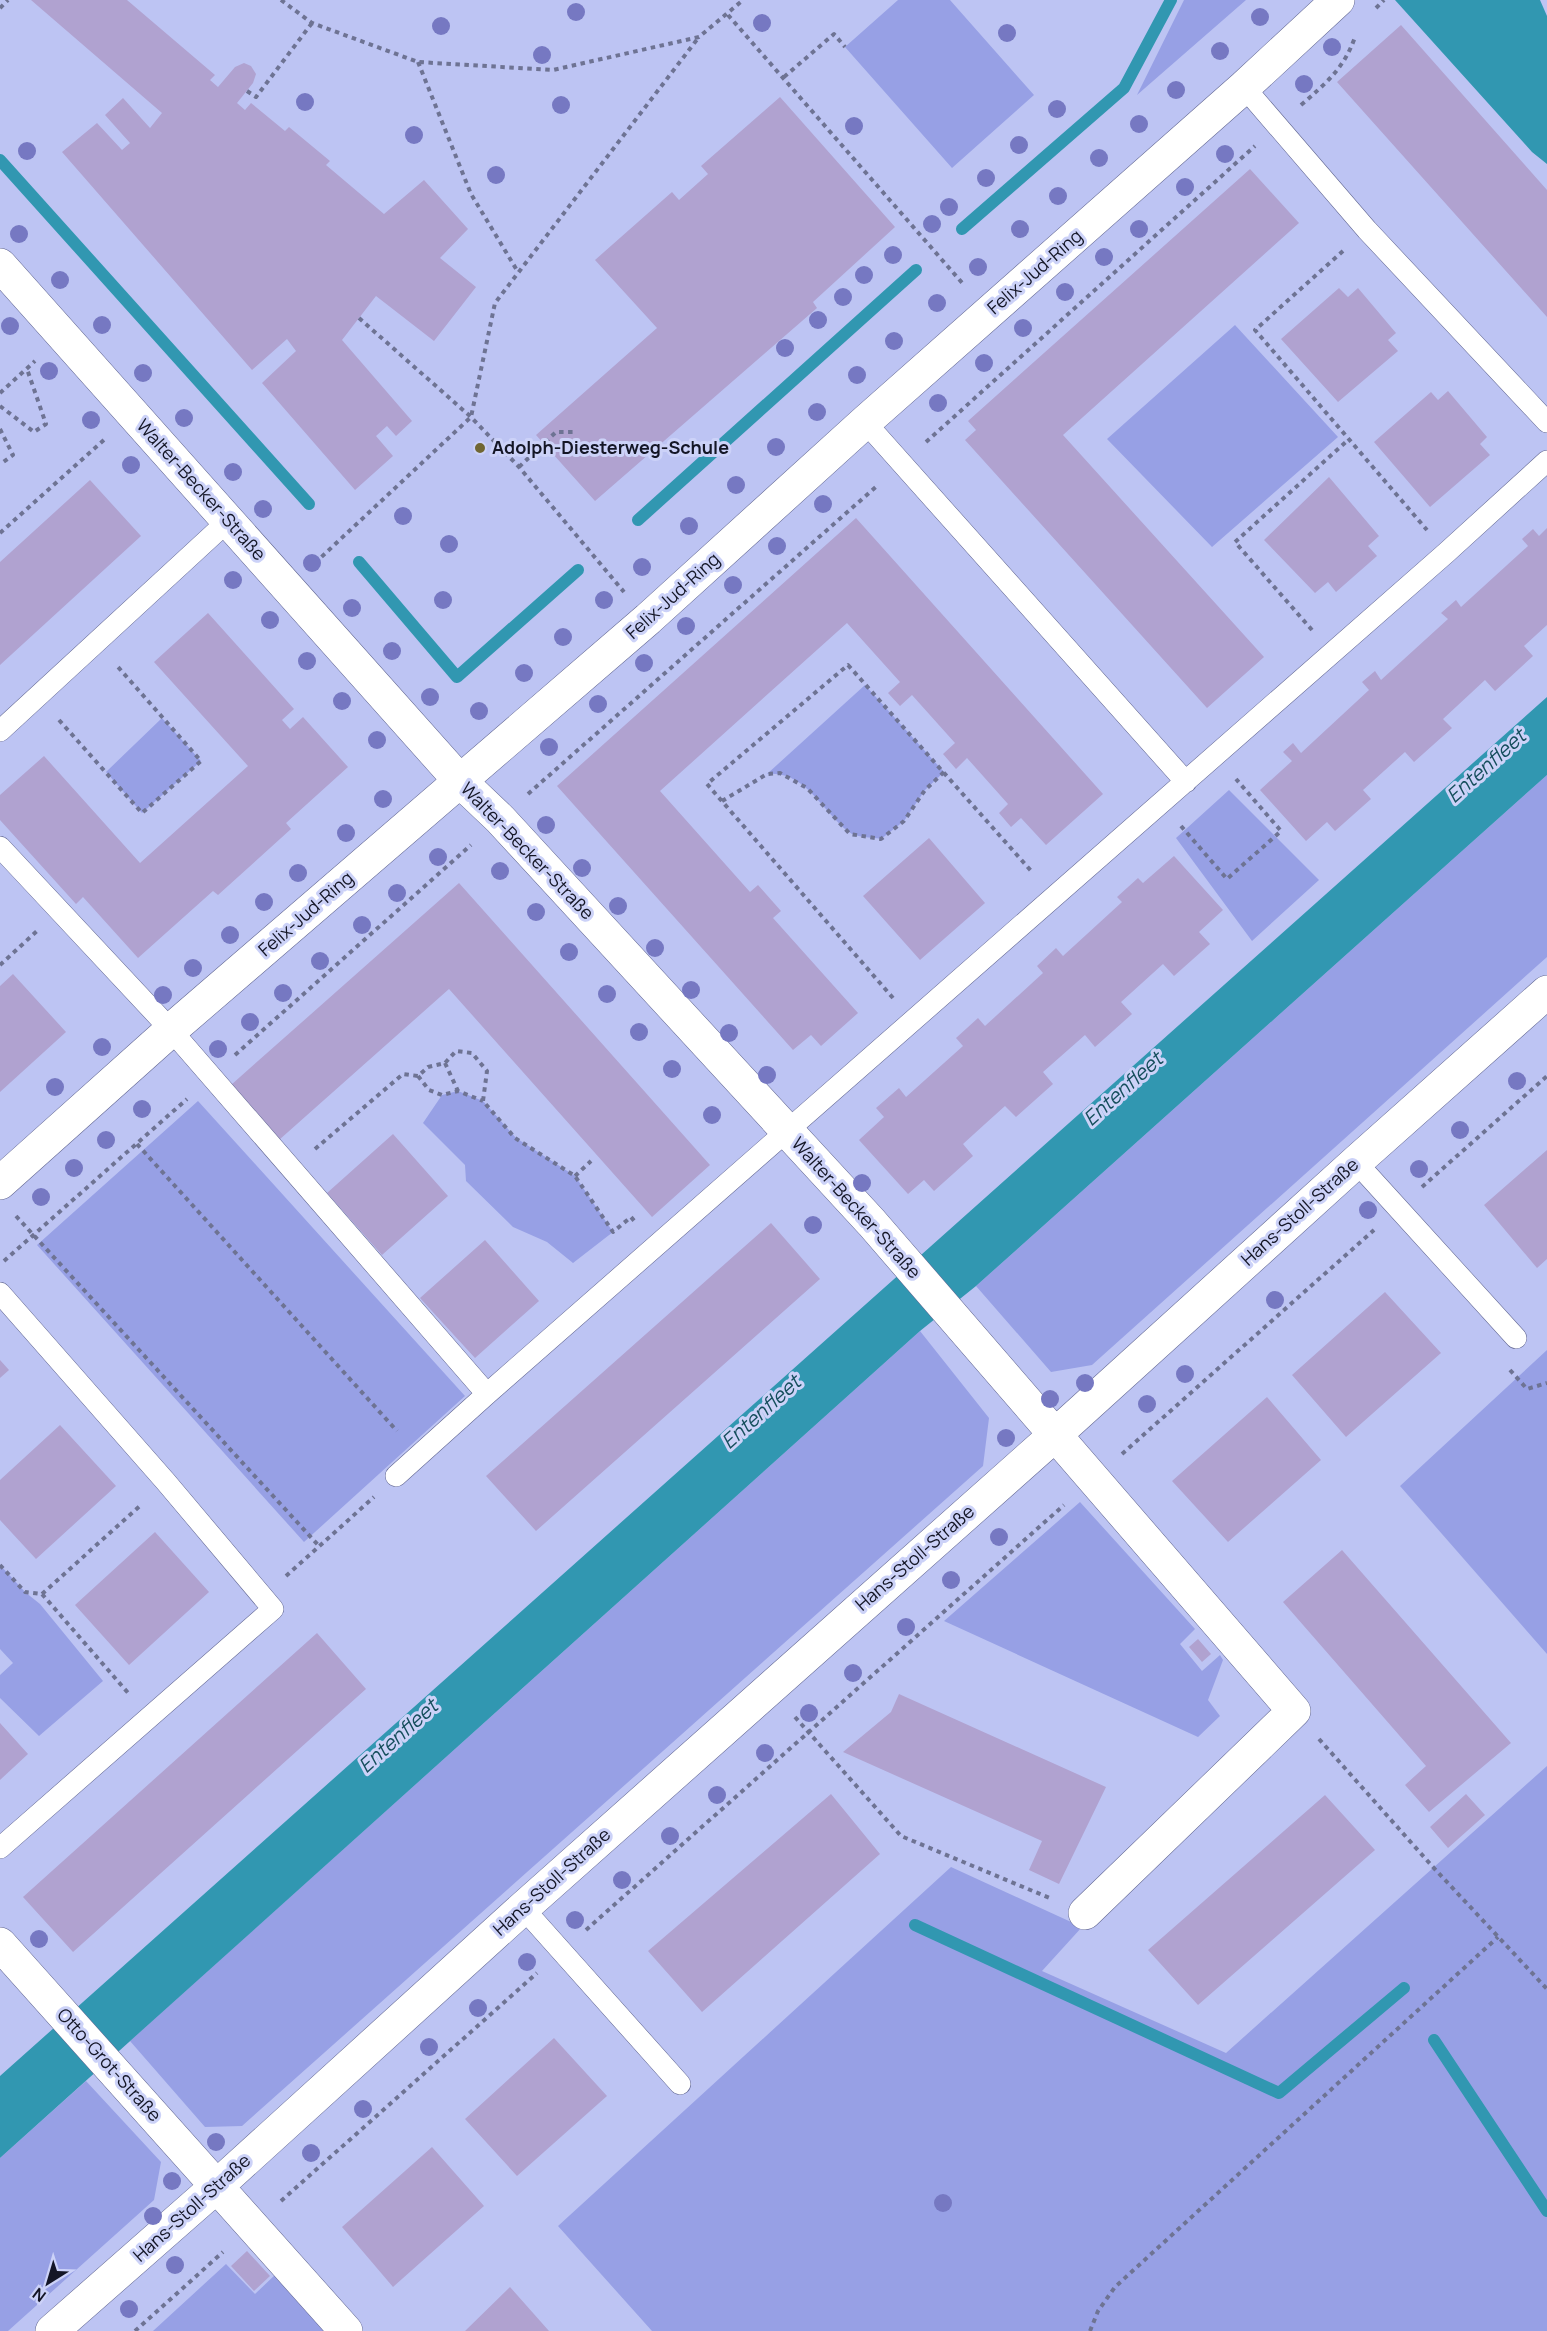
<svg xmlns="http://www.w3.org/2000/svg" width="1547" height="2331" font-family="Manrope,sans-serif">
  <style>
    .green { fill: #97a0e5 }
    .water { fill: #3197b1 }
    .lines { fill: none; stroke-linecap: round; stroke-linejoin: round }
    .stream { stroke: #3197b1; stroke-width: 12 }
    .building { fill: #b0a2d0 }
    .lane-casing { stroke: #626792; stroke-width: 22 }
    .street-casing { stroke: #626792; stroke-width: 34 }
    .path { stroke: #6e7393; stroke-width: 4; stroke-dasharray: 4.5 4.5; stroke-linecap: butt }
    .lane { stroke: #fff; stroke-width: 21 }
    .street { stroke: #fff; stroke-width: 33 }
    .tree { fill: #7678c2 }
    .poi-dot { fill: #706633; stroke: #ccd2f8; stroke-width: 2 }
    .labels { text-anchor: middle; stroke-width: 6; stroke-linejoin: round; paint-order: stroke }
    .street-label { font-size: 18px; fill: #141626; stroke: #ccd2f8 }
    .poi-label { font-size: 18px; font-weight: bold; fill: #141626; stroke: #ccd2f8; text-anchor: start }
    .water-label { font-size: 20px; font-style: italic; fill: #154e5c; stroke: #ccd2f8 }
  </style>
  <rect width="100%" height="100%" fill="#bdc4f3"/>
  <path class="green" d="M898,0H950L1034,95L952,168L845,47Z
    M1184,0H1246L1137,95Z
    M1235,325L1338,437L1212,547L1107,439Z
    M865,685L944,772L925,790L904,821L881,839C872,837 856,838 849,832C822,812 806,770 767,774Z
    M162,718L201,761L142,813L106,772Z
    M1547,775V957L1092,1365L1051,1372L976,1286Z
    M1229,790L1319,880L1252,941L1176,838Z
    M458,1091L483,1101L516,1138L575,1176L613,1232L573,1263L547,1242L513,1227L466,1181L465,1165L423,1123L442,1095Z
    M198,1101L465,1396L304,1542L37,1245Z
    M920,1331L989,1418L983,1466L242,2126L205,2127L130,2041Z
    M1547,1350V1654L1400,1486Z
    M1080,1502L1195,1629L1180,1644L1202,1671L1220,1655L1223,1660L1208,1700L1220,1716L1198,1737L944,1621Z
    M0,1565L25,1592L40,1604L103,1681L39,1736L0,1698V1675L13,1663L0,1649Z
    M1547,1766V2331H652L558,2226L951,1867L1082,1927L1042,1971L1226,2053Z
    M86,2081L161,2162L154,2200L8,2331H0V2158Z
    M226,2264L255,2294L276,2274L324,2331H153Z"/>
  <path class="water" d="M1395,0H1540L1547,16V164L1532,152Z
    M1547,697V775L976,1286L920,1331L0,2158V2076Z"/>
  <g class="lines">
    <path class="stream" d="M0,160L309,504
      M962,229L1124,88L1171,0
      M638,520L916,270
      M359,562L457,677L578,570
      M915,1925L1279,2093L1404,1988
      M1434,2040L1547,2211"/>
  </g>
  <path class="building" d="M31,0H127L215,75L210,80L218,87L235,67L244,63L251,66L256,74L253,83L237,103L245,110L251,103L285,131L289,127L330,161L326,165L384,214L424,180L468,229L440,258L476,287L434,341L376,296L342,340L412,421L396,436L387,426L376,436L393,456L355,490L262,383L296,351L287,339L252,370L62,152L97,123L122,150L130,143L105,115L123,98L150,128L162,113Z
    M1401,25L1547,190V317L1337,82Z
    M780,97L895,227L813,302L817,308L595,501L536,435L657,328L595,260L672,192L679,200L708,174L701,166Z
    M1250,169L1299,223L1063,435L1264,657L1207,708L965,440L976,430L968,421Z
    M1339,288L1348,297L1358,288L1396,333L1388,340L1398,351L1338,402L1281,339Z
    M1448,391L1487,437L1480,444L1490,455L1430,507L1374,442L1431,392L1438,400Z
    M1329,477L1379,536L1368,546L1377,556L1336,592L1328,582L1315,593L1264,540Z
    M90,480L141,536L0,665V562Z
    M856,518L1103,794L1046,845L1021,818L1011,827L999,813L1008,804L967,758L956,769L943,754L955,743L912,695L900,706L888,693L900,682L847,623L660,791L750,892L758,885L781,911L773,918L858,1013L821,1046L811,1035L793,1050L557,786Z
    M1547,528V625L1524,646L1533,656L1495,691L1485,680L1443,719L1452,728L1414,762L1405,752L1363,790L1371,799L1335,831L1327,822L1306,841L1260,790L1292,761L1283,752L1293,743L1301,753L1369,690L1362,682L1375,671L1381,680L1448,619L1441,613L1456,600L1461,607L1528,546L1522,539L1533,529L1539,536Z
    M208,613L294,709L282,720L290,729L303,717L348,767L286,823L291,829L218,895L213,891L138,958L83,897L76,904L0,820V795L44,756L140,863L248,766L154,662Z
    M929,838L985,903L920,960L863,896Z
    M1174,856L1223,910L1199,932L1210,944L1174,976L1163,964L1121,1002L1132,1014L1095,1047L1085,1035L1043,1072L1053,1084L1016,1117L1005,1106L985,1124L963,1144L973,1156L934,1191L924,1180L908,1194L859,1140L884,1117L876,1108L899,1088L906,1097L963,1046L956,1038L978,1018L985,1026L1043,973L1037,966L1056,948L1063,956L1122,902L1117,897L1138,878L1143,883Z
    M459,883L710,1165L652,1217L449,989L279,1140L231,1085Z
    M13,974L66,1032L0,1092V986Z
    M393,1134L448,1196L382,1255L327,1193Z
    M1547,1150V1259L1537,1268L1484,1205Z
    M771,1223L820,1279L536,1531L486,1476Z
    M485,1240L539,1301L475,1358L420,1298Z
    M1385,1292L1441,1353L1346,1437L1292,1375Z
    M0,1360L9,1370L0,1378Z
    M1267,1397L1321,1460L1228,1542L1172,1481Z
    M60,1425L116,1486L36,1559L0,1520V1480Z
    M155,1532L209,1592L129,1665L75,1605Z
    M1342,1550L1511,1743L1429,1812L1405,1785L1426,1766L1283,1602Z
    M317,1633L366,1689L73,1952L23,1897Z
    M1198,1639L1211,1654L1202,1662L1189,1647Z
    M899,1694L1106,1787L1059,1884L1029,1870L1042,1841L843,1752L891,1712Z
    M0,1723L28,1754L0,1780Z
    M831,1794L880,1854L702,2012L648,1951Z
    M1466,1794L1485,1815L1448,1848L1430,1827Z
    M1325,1795L1375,1850L1198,2005L1148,1950Z
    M554,2038L607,2096L517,2176L465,2119Z
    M432,2147L484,2206L393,2287L342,2227Z
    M247,2251L270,2276L254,2291L231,2266Z
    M510,2287L549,2331H465Z"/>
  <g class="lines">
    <g class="lane-casing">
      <path id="lane" d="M1244,87L1367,230L1547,422
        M865,422L1186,782
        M0,731L229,520
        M0,847L171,1030L487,1394
        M1356,1162L1516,1338
        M0,1293L166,1482L273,1609L0,1848
        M396,1476L487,1394L1446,553L1547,461
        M523,1908L680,2084"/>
    </g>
    <g class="street-casing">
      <path id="street" d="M0,265L460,781L500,819L872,1223L1294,1711L1085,1913
        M0,1183L171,1030L648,619L865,422L1244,87L1338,0
        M0,1944L346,2331
        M52,2331L217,2186L523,1908L1055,1435L1356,1162L1547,992"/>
    </g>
    <path class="path" d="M281,0L312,23L418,62L553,70L699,37L743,0
      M0,8L8,0
      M1376,8L1384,0
      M728,15L964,285
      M418,62L471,194L518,272
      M784,77L834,34L845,47
      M247,91L256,97L312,23
      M1301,105C1325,84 1344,69 1355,37
      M1343,251L1255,330L1427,530
      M359,318L471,417L519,467L624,592
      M0,393L35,361
      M0,406L34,432L46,424L27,369
      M0,429L13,455L2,463L0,462
      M926,442L1255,146
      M519,467L556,432H574
      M0,533L106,438
      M315,563L471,417L495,303L699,37
      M1312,630L1235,542L1348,440
      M59,720L142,813L201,761L118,667
      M528,794L878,485
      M722,801L767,774L780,773L807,788L850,834L881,839L904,821L925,790L944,772
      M1181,826L1227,879L1281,831L1236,779
      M0,965L37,931
      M893,998L707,784L848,665L1033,873
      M235,1055L471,845
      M445,1063L458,1091
      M418,1076L429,1090L442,1095L458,1091L483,1101
      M137,1144L397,1431
      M315,1149L403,1074L418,1076L428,1067L445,1063L456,1051L472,1053L487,1071L483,1101L515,1138L575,1176L613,1232L631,1217L636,1223
      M575,1176L591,1161
      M1422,1187L1547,1076
      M16,1216L319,1546
      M4,1261L187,1099
      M1510,1370L1527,1389L1547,1383
      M1122,1454L1374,1230
      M0,1565L25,1592L42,1594L129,1694
      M286,1576L374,1497
      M42,1594L142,1504
      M795,1717L901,1836L1052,1899
      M1319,1739L1432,1866L1547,1989
      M586,1930L1064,1505
      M281,2201L537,1973
      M135,2331L223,2252
      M1090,2331L1098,2311L1115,2287L1498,1937"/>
    <use href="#lane" class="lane"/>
    <use href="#street" class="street"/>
  </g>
  <g class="tree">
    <circle cx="576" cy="12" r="9"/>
    <circle cx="1260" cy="17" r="9"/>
    <circle cx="762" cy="23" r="9"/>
    <circle cx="441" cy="26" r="9"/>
    <circle cx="1007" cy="33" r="9"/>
    <circle cx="1332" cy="47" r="9"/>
    <circle cx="1220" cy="51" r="9"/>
    <circle cx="542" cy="55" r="9"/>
    <circle cx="1304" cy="84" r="9"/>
    <circle cx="1176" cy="90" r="9"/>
    <circle cx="305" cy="102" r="9"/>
    <circle cx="561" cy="105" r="9"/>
    <circle cx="1057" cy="109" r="9"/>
    <circle cx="1139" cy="124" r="9"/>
    <circle cx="854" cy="126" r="9"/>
    <circle cx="414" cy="135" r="9"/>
    <circle cx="1019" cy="145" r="9"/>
    <circle cx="27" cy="151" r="9"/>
    <circle cx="1225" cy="154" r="9"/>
    <circle cx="1099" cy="158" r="9"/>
    <circle cx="496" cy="175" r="9"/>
    <circle cx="986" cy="178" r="9"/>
    <circle cx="1185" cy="187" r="9"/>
    <circle cx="1058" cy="196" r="9"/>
    <circle cx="949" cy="207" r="9"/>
    <circle cx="932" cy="224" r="9"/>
    <circle cx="1020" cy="229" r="9"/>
    <circle cx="1139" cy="229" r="9"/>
    <circle cx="19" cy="234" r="9"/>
    <circle cx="893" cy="255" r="9"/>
    <circle cx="1104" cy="257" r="9"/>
    <circle cx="978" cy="267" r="9"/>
    <circle cx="864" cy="275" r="9"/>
    <circle cx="60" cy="280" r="9"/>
    <circle cx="1065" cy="292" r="9"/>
    <circle cx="843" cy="297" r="9"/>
    <circle cx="937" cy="303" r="9"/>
    <circle cx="818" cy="320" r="9"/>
    <circle cx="102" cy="325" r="9"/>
    <circle cx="10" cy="326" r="9"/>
    <circle cx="1023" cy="328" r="9"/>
    <circle cx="894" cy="341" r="9"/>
    <circle cx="785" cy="348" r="9"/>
    <circle cx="984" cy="363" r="9"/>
    <circle cx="49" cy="371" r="9"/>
    <circle cx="143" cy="373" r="9"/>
    <circle cx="857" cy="375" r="9"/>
    <circle cx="938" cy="403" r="9"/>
    <circle cx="817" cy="412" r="9"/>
    <circle cx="184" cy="418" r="9"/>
    <circle cx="91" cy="420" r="9"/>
    <circle cx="776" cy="447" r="9"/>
    <circle cx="131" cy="465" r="9"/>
    <circle cx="233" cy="472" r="9"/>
    <circle cx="736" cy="485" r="9"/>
    <circle cx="823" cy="504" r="9"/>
    <circle cx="263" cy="509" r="9"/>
    <circle cx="403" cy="516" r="9"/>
    <circle cx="689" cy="526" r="9"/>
    <circle cx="449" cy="544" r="9"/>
    <circle cx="777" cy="546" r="9"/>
    <circle cx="312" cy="563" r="9"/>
    <circle cx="642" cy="567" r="9"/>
    <circle cx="233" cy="580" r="9"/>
    <circle cx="733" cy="585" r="9"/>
    <circle cx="443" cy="600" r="9"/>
    <circle cx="604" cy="600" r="9"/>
    <circle cx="352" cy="608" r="9"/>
    <circle cx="270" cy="620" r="9"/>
    <circle cx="686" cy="626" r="9"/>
    <circle cx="563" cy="637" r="9"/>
    <circle cx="392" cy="651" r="9"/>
    <circle cx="307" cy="661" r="9"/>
    <circle cx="644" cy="663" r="9"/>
    <circle cx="524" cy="673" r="9"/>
    <circle cx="430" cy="697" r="9"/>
    <circle cx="342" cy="701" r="9"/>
    <circle cx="598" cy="704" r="9"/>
    <circle cx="479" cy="711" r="9"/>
    <circle cx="377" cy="740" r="9"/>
    <circle cx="549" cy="747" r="9"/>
    <circle cx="383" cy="799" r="9"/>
    <circle cx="546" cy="825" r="9"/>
    <circle cx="346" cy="833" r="9"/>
    <circle cx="438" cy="857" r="9"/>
    <circle cx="582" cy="868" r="9"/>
    <circle cx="500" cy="871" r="9"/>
    <circle cx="298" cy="873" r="9"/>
    <circle cx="397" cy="893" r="9"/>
    <circle cx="264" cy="902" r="9"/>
    <circle cx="618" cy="906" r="9"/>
    <circle cx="536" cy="912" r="9"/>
    <circle cx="362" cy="925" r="9"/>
    <circle cx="230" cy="935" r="9"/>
    <circle cx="655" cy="948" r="9"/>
    <circle cx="569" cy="952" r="9"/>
    <circle cx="320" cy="961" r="9"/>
    <circle cx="193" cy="968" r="9"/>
    <circle cx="691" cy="990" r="9"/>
    <circle cx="283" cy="993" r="9"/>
    <circle cx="607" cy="994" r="9"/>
    <circle cx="163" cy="995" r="9"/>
    <circle cx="250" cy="1022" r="9"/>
    <circle cx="639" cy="1032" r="9"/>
    <circle cx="729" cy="1033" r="9"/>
    <circle cx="102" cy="1047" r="9"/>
    <circle cx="218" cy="1049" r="9"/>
    <circle cx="672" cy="1069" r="9"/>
    <circle cx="767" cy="1075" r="9"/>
    <circle cx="1517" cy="1081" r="9"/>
    <circle cx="55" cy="1087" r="9"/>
    <circle cx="142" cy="1109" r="9"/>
    <circle cx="712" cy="1115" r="9"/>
    <circle cx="1460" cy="1130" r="9"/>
    <circle cx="106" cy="1140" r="9"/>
    <circle cx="74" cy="1168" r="9"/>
    <circle cx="1419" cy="1169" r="9"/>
    <circle cx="862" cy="1183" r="9"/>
    <circle cx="41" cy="1197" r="9"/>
    <circle cx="1368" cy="1210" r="9"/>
    <circle cx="813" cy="1225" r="9"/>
    <circle cx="1275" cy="1300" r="9"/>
    <circle cx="1185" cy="1374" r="9"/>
    <circle cx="1085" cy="1383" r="9"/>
    <circle cx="1050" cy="1399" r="9"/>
    <circle cx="1147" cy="1404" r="9"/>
    <circle cx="1006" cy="1438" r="9"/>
    <circle cx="999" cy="1537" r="9"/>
    <circle cx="951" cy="1580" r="9"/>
    <circle cx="906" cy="1627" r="9"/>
    <circle cx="853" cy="1673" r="9"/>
    <circle cx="809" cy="1713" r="9"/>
    <circle cx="765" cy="1753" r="9"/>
    <circle cx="717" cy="1795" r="9"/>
    <circle cx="670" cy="1836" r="9"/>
    <circle cx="622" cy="1880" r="9"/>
    <circle cx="575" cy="1920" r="9"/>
    <circle cx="39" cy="1939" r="9"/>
    <circle cx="527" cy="1962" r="9"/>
    <circle cx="478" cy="2008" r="9"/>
    <circle cx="429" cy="2047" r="9"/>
    <circle cx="363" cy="2109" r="9"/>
    <circle cx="216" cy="2142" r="9"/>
    <circle cx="311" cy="2153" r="9"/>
    <circle cx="172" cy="2181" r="9"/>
    <circle cx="943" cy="2203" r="9"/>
    <circle cx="153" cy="2216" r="9"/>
    <circle cx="175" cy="2265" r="9"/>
    <circle cx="129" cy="2309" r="9"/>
  </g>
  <circle class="poi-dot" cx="480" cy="448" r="6"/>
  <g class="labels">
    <g class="street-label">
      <text transform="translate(1035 272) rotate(-41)" y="6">Felix-Jud-Ring</text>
      <text transform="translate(201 490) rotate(48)" y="6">Walter-Becker-Straße</text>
      <text transform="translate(673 596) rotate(-42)" y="6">Felix-Jud-Ring</text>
      <text transform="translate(527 851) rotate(46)" y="6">Walter-Becker-Straße</text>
      <text transform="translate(306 914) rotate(-41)" y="6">Felix-Jud-Ring</text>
      <text transform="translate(856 1208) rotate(48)" y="6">Walter-Becker-Straße</text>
      <text transform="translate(1300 1212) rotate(-42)" y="6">Hans-Stoll-Straße</text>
      <text transform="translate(915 1558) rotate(-41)" y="6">Hans-Stoll-Straße</text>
      <text transform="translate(552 1882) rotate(-42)" y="6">Hans-Stoll-Straße</text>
      <text transform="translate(109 2065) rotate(48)" y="6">Otto-Grot-Straße</text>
      <text transform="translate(192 2208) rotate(-42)" y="6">Hans-Stoll-Straße</text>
    </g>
    <g class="poi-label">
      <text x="492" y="454">Adolph-Diesterweg-Schule</text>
    </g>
    <g class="water-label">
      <text transform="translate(1486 766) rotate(-42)" y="7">Entenfleet</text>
      <text transform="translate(1123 1089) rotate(-42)" y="7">Entenfleet</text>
      <text transform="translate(761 1412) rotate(-42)" y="7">Entenfleet</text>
      <text transform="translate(398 1736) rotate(-42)" y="7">Entenfleet</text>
    </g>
  </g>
  <g transform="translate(48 2283) rotate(217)" stroke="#ccd2f8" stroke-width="4.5" paint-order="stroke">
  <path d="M0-4.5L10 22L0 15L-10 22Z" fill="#141626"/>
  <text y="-9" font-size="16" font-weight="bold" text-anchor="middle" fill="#141626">N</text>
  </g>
</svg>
